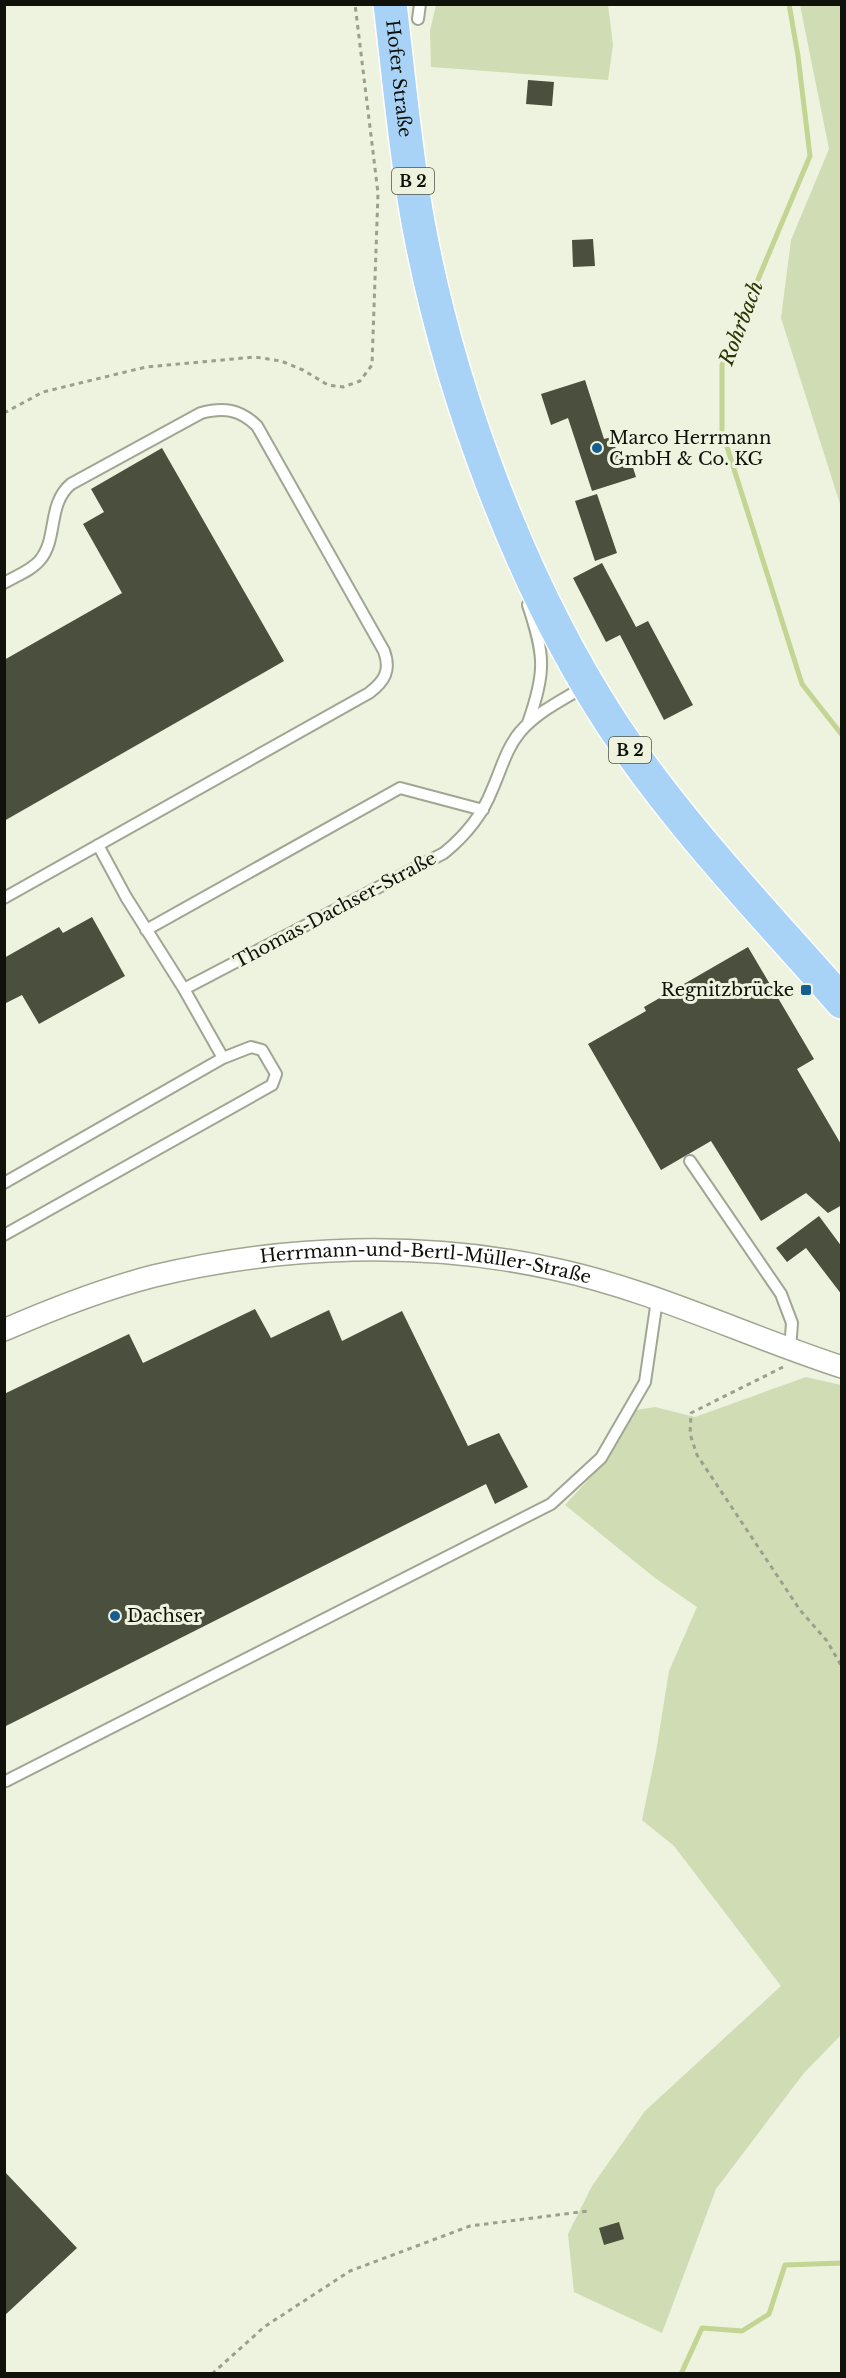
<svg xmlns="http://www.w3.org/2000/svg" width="846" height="2378" font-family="'Libre Baskerville',serif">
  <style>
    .green { fill: #d0dcb3 }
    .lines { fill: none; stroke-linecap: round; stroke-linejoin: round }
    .stream { stroke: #c3d493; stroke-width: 5 }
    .building { fill: #4b503e }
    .lane-casing { stroke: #a0a692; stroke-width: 14 }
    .street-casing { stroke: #a0a692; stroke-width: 24 }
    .primary-casing { stroke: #fff; stroke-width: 36 }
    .path { stroke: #9b9f8f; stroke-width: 3; stroke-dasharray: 4.5 4.5; stroke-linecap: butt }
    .lane { stroke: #fff; stroke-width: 10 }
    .street { stroke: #fff; stroke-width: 21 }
    .primary { stroke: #a8d3f7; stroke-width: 33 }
    .poi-dot { fill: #165e92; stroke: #edf3de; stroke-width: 2 }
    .labels { text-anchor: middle; stroke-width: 6; stroke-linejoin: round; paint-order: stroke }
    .shield { fill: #edf3de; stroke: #52554a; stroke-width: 1.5 }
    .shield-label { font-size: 16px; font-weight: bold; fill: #0f110a }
    .street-label { font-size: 18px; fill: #0f110a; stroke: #edf3de }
    .poi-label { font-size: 18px; fill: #0f110a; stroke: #edf3de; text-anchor: start }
    .water-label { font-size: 20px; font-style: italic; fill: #2c3604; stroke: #edf3de }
  </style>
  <rect width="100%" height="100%" fill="#edf3de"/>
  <path class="green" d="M436,5H608L613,45L608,80L431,67L430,31Z
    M800,5H841V507L781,318L791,240L829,149Z
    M806,1377L841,1385V2035L804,2073L716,2189L662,2333L574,2292L568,2234L592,2186L645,2111L781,1986L674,1846L642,1820L656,1752L669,1671L697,1607L655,1578L565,1505L610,1456L636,1410L655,1407L695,1417Z"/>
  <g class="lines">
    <path class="stream" d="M789,4L798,56L810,156L722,365V431L802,684L842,735
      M681,2374L702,2328L742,2331L769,2314L785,2265L842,2263"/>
  </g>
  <path class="building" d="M528,80L554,82L552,106L526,104Z
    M593,239L595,266L573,267L572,240Z
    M585,380L604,439L612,437L619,458L629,455L636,477L592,491L568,418L551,425L541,394Z
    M162,448L284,661L4,821V660L122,593L83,524L104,512L91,489Z
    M597,494L617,553L595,561L575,501Z
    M602,563L636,627L648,621L693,705L664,720L620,635L606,642L573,578Z
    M92,917L125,976L39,1024L22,995L4,1004V958L59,927L63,933Z
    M748,947L814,1059L797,1069L842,1146V1205L828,1213L806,1193L761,1221L711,1141L661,1170L588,1044L646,1011L644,1007Z
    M819,1216L842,1247V1295L806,1248L787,1262L776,1248Z
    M255,1309L271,1338L329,1310L342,1341L402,1311L468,1446L499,1433L528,1487L495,1504L486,1484L4,1727V1394L129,1334L143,1363Z
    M4,2171L77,2248L4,2316Z
    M619,2222L624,2239L604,2245L599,2228Z"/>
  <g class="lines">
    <g class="lane-casing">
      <path id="lane" d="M418,19L420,4
        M4,583C16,576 32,570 40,560C58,539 47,504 71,484L201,413C223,407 240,409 257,426L384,651C391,670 385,681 369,693L4,898
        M528,723C546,672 545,656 528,605
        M98,845L126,897L184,989L444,853C466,835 482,816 492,790C501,770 506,749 520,732C538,711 563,700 585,686
        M146,930L400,788L483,810
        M690,1161L781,1294L792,1323L790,1350
        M4,1183L223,1058L184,989
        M4,1235L272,1085L276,1074L262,1050L251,1047L223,1058
        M6,1781L551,1504L601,1458L645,1382L657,1300"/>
    </g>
    <g class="street-casing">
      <g id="street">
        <path id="s1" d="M4,1330C52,1309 103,1289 154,1276C284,1245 423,1240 554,1269C653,1290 746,1336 842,1367"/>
      </g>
    </g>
    <g class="primary-casing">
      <g id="primary">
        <path id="s2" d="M390,4C399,77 405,151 418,222C449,390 519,581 612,724C678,824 763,912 842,1002"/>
      </g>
    </g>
    <path class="path" d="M4,413L43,392L146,367L255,357L281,361L303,370L328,385L343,387L360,381L372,365L378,193L355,4
      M783,1367L691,1413L690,1434L697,1455L800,1610L827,1641L842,1667
      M212,2374L264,2327L350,2271L470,2226L588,2211"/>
    <use href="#lane" class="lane"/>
    <use href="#street" class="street"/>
    <use href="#primary" class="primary"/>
  </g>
  <g class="poi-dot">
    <circle cx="597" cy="448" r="6"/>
    <rect x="800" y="984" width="12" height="12" rx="3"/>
    <circle cx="115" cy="1616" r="6"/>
  </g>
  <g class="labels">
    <g class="shield">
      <rect x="392" y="168" width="42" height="26" rx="4.5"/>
      <rect x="609" y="737" width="42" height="26" rx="4.5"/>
    </g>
    <g class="shield-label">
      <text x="413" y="187">B 2</text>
      <text x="630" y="756">B 2</text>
    </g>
    <g class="street-label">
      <text dy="6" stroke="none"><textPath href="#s2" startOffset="75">Hofer Straße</textPath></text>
      <text transform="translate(335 910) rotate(-28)" y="6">Thomas-Dachser-Straße</text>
      <text dy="6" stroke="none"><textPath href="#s1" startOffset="434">Herrmann-und-Bertl-Müller-Straße</textPath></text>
    </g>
    <g class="poi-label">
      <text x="609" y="444">Marco Herrmann<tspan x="609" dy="21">GmbH &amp; Co. KG</tspan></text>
      <text x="794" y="996" text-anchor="end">Regnitzbrücke</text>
      <text x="127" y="1622">Dachser</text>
    </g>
    <g class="water-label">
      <text transform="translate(741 323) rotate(-69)" y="7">Rohrbach</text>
    </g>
  </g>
  <rect width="846" height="2378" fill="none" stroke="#0f110a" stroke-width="12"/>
</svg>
